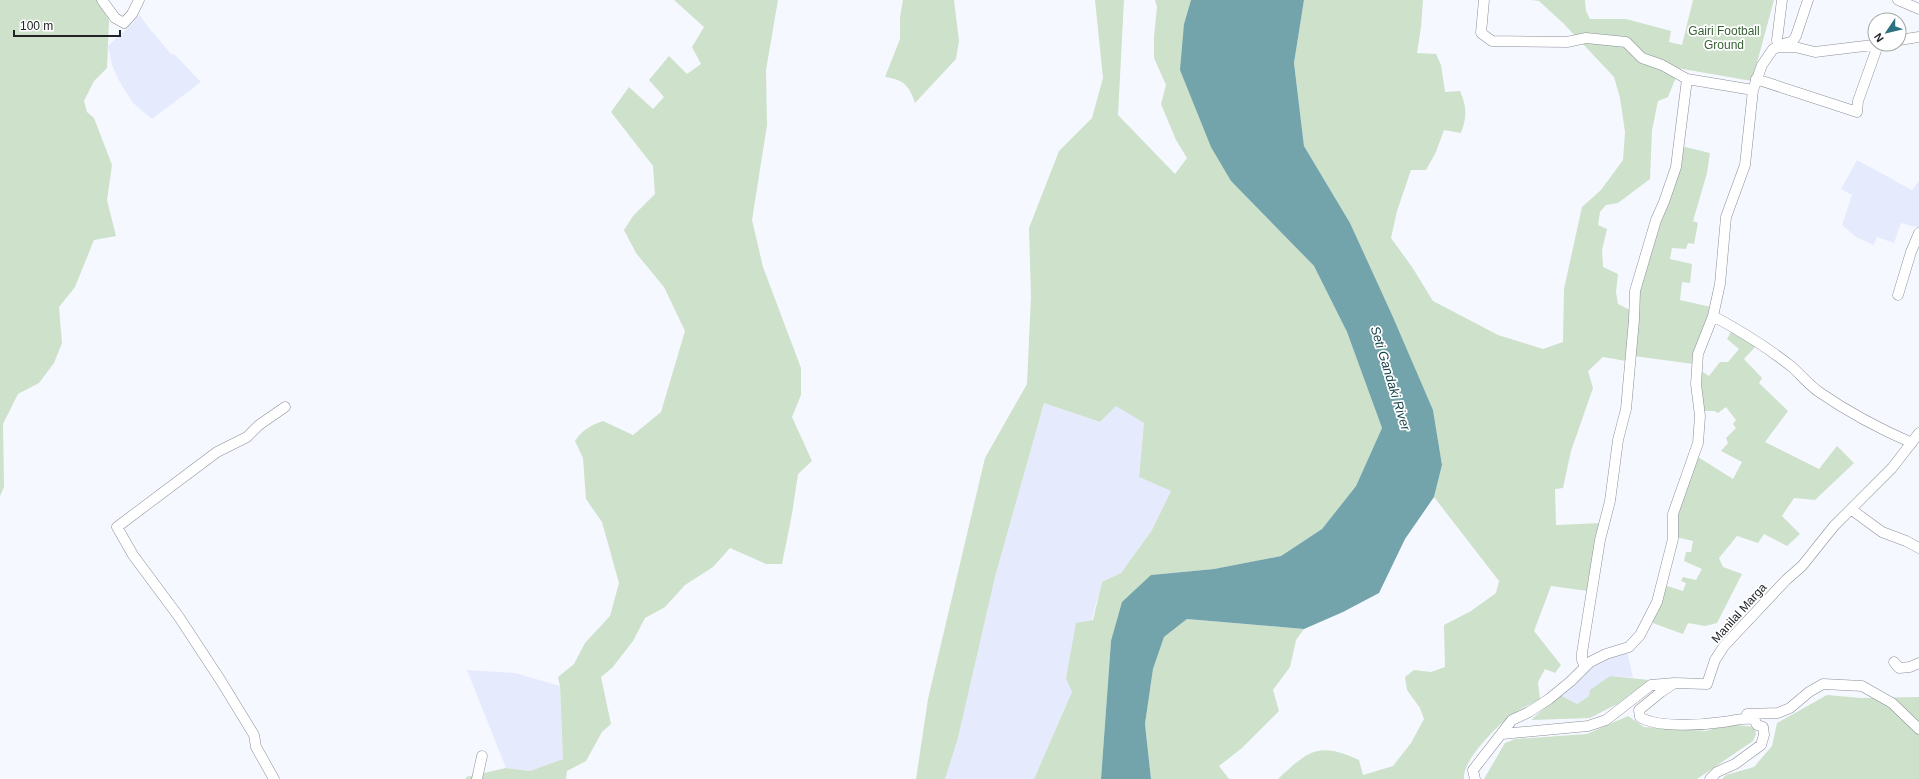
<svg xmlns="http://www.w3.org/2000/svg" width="1919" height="779" font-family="Arial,sans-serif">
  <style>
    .built { fill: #e5ebfd }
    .green { fill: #cde1cb }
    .water { fill: #73a4ab }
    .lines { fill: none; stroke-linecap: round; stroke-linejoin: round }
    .minor-casing { stroke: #8b8f98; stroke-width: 11 }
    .minor { stroke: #fff; stroke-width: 10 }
    .labels { text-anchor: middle; stroke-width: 3.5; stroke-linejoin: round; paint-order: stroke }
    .park-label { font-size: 12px; fill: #386135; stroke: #fff }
    .street-label { font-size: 12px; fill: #212327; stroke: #fff }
    .water-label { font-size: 13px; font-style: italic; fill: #103f45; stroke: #fff }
  </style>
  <rect width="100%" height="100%" fill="#f6f8ff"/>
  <path class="built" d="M139,14L149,28L172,55L174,54L201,82L152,119L133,103L119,81L112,65L108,46L133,23Z
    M1857,160L1912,190L1918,182H1919V228L1901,223L1894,243L1877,237L1874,245L1856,237L1842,225L1852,195L1841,189Z
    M1044,403L1100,422L1116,405L1144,423L1139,477L1171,491L1152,530L1121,573L1102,582L1072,692L1034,779H945L958,738L995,577Z
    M1627,651L1633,678L1610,676L1589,696L1577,704L1560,695L1579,675L1599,661Z
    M467,670L515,673L560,686L563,759L530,771L506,768Z"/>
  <path class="green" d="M0,0H97L109,20L107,68L94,81L84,101L87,112L94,118L112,165L107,200L116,236L94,240L75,287L59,307L62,343L54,363L39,383L18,394L3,424L4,487L0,496Z
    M674,0H778L766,70L767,125L752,220L763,267L801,368V395L792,417L812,461L798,474L792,514L782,564H766L730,548L713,567L685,585L665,607L645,618L633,641L612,668L601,677L611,724L602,732L586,761L567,771L566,779H466V777L506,768L530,771L563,759L560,686L558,677L574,664L585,643L610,616L619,583L602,522L586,499L583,458L575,441C582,430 591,425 603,421L633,435L661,412L685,331L664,287L636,253L624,230L633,216L655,194L653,166L611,112L629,87L653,109L664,97L649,80L669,56L687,74L701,64L692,47L704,27Z
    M903,0H954L959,41L956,59L915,103C909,85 904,80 885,77L900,39V17Z
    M1095,0H1124L1118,115L1175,174L1187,158L1176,140L1161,104L1166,85L1154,58V37L1157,7L1155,0H1191L1184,24L1231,181L1314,266L1347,332L1382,428L1356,486L1322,529L1281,556L1214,569L1151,575L1111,641L1101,779H1034L1072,692L1066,678L1076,623L1093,620L1102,582L1121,573L1152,530L1171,491L1139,477L1144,423L1116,406L1100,422L1044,403L995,577L958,738L945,779H916L928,699L985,458L1027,384L1031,297L1029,228L1059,151L1092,118L1103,78Z
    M1304,0H1423L1421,27L1417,53L1436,54L1441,65L1445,92L1460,91C1467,107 1467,117 1461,133L1444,130L1436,152L1426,170H1411L1397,211L1391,238L1412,267L1433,301L1498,335L1543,349L1563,342L1564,289L1582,207L1601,190L1623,160L1625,132L1620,98L1614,77L1564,24L1539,1L1531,0H1585L1586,11L1590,19H1626L1671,31L1669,42L1682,45L1693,0H1774L1752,81L1677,68L1676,77L1668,97L1658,101L1652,130L1650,179L1618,203L1606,205L1600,212L1598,225L1607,229L1602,250L1603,267L1618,274L1616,292L1618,304L1630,310L1626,361L1603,357L1588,371L1593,388L1571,451L1563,488L1555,489L1556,525L1601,523L1588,591L1551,586L1534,631L1561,665L1555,673L1545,669L1538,682L1540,699C1531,704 1521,708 1513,714C1498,725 1462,760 1464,779H1278C1308,751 1318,741 1359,760L1363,775L1393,766L1411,743L1424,719L1420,708L1407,690L1405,677L1414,670L1431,672L1445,667L1444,625L1471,611L1496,593L1499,581L1434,497L1442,465L1433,410L1350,223L1304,146L1294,63Z
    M1681,146L1710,153L1707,173L1693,221L1698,223L1694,244L1688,243L1686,249L1672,248L1670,259L1692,264L1690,283L1682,282L1680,300L1711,307L1693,364L1634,356L1638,333V294Z
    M1732,330L1758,344L1744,359L1762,378L1759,383L1788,411L1765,442L1819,469L1837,446L1854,463L1815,500L1794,498L1782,516L1800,534L1787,546L1764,534L1758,543L1737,536L1719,558L1723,567L1742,574L1717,623L1705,626L1688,623L1683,634L1650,622L1664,585L1683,591L1686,583L1681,581L1683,577L1696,580L1702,569L1684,561L1686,552H1691L1693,541L1676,537L1679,506L1698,457L1733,479L1742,462L1721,451L1728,443L1726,438L1736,428L1733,424L1736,420L1726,407L1718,413L1714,411H1703L1701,371L1709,376L1720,362H1728L1739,349L1727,339Z
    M1187,619L1304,629L1296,640L1290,667L1273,690L1279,711L1242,748L1219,766L1229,779H1151L1145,724L1153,669L1164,637Z
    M1610,676L1649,680L1617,704L1590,718L1531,720L1560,695L1577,704L1589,696L1590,690Z
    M1827,695L1861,698L1919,697V779H1722L1726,775L1754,767L1772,746L1777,723Z
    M1628,716L1644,727L1706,731L1729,724L1754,727L1756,734L1753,741L1697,779H1484L1505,743L1515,739L1587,734Z"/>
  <path class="water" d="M1191,0H1304L1294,63L1304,146L1350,223L1392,315L1433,410L1442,465L1434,497L1405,539L1379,593L1343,612L1304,629L1187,619L1164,637L1153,669L1145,724L1151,779H1101L1111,641L1122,602L1151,575L1214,569L1281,556L1322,529L1356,486L1382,428L1347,332L1314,266L1231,181L1211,147L1180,70L1184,24Z"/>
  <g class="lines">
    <g class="minor-casing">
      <path id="minor" d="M102,0L115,18L124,23L132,14L139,0
        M1484,0L1481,33L1492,41L1567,42L1586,38L1626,42L1642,58L1662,65L1687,79L1753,90
        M1782,0L1777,40L1778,47H1795L1815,52L1881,44
        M1898,0L1919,9
        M1899,40L1919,37
        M1756,79L1857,112L1858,101L1878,45
        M1898,295L1911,252L1919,233
        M1713,316C1741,331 1767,347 1792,367C1801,375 1809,385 1819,392C1848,412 1880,429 1912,443
        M1852,510L1882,532L1906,541L1919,548
        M1894,662L1899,668L1910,667L1919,663
        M1585,667L1582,660V653L1600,540L1610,501L1618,440L1626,409L1634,320L1635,291L1656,220L1664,202L1676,167L1687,79
        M1673,684L1661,692L1639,710L1640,717C1657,728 1703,725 1723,722C1737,720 1740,718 1754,719L1757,725L1763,727L1764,735L1761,745L1735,764L1717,772L1710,779
        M1747,714L1778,713L1790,708L1809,692L1823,684L1862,686L1892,703L1919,729
        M1502,734L1588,726L1606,720L1651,685L1674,683L1707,684L1715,660L1724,646L1786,580L1802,566L1834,526L1892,468L1919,433
        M274,779L256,747L254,735L221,681L179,617L133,555L117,527L217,452L247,437L259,425L285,407
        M477,779L482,756
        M1475,779L1473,770L1512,720L1529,712L1549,699L1571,681L1590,662L1606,654L1629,647L1640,635L1657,602L1673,539V514L1698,443L1700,416L1696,384L1698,354L1713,316L1720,284L1726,217L1745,165L1753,90L1762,65L1773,49C1781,47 1784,42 1792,42L1796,36L1808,0"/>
    </g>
    <use href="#minor" class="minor"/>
  </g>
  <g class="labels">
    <g class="park-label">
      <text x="1724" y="35">Gairi Football<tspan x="1724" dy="14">Ground</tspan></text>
    </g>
    <g class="street-label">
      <text transform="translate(1739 613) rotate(-48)" y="4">Manilal Marga</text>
    </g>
    <g class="water-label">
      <text transform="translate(1391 378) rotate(73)" y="5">Seti Gandaki River</text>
    </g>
  </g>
  <g transform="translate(1887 32) rotate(235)"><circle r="19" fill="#ffffff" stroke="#a6a7a9"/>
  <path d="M0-3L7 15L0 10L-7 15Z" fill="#2b717f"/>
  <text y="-6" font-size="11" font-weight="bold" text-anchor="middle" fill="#212327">N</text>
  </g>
  <path d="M14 30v6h106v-6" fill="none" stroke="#212327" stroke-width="2"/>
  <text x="20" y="30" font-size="12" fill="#212327" stroke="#ffffff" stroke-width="3" paint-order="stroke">100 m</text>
</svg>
